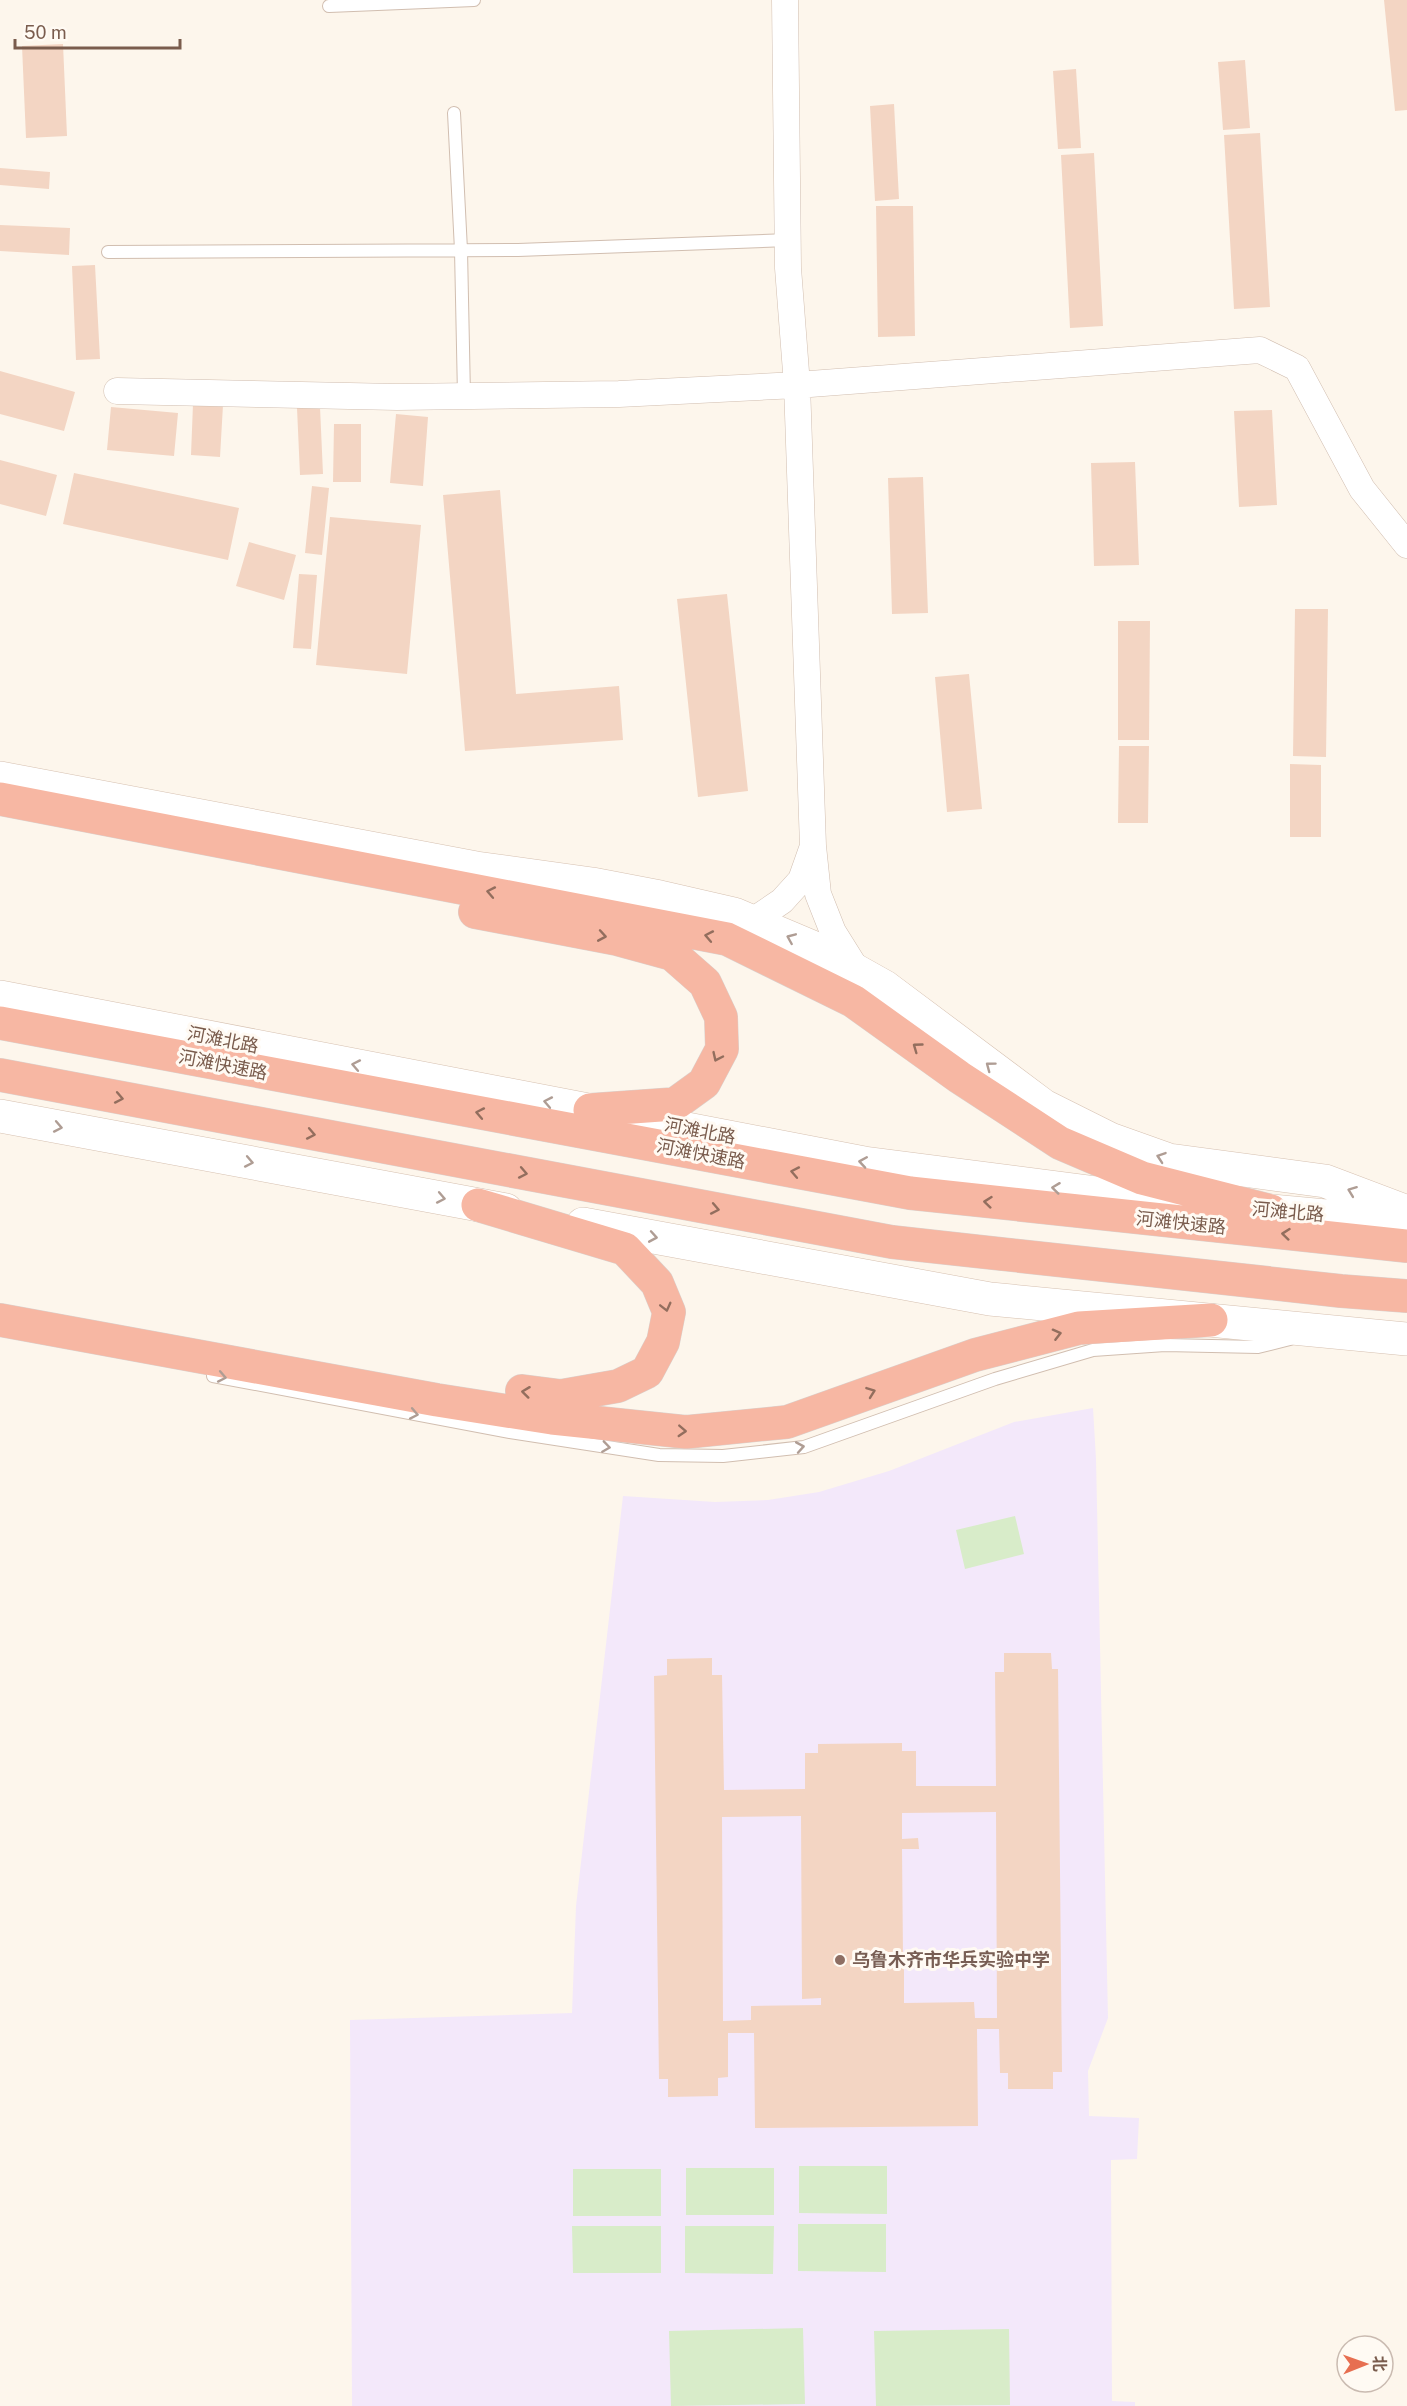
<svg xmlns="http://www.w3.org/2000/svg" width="1407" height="2406" font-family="'Public Sans','Noto Sans SC',sans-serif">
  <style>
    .education { fill: #f3e8fa }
    .green { fill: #d8ecc9 }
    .building { fill: #f3d5c3; fill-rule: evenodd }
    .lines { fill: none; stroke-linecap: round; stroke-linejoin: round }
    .lane-casing { stroke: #d1beb0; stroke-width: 14 }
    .street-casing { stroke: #d1beb0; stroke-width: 27 }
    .secondary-casing { stroke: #d6c0b0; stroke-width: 34 }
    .highway-casing { stroke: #dad1cd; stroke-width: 34 }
    .lane { stroke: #fff; stroke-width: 12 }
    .street { stroke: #fff; stroke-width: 26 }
    .secondary { stroke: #fff; stroke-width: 33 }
    .highway { stroke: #f7b7a3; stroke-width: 33 }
    .oneway { stroke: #936e5e }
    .oneway2 { stroke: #af9d94 }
    .education-dot { fill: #8d6e63; stroke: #fffaf3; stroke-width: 2 }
    .labels { text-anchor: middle; stroke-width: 6; stroke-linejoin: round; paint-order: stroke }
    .street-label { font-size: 18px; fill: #7a5c4d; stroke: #fffaf3 }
    .education-label { font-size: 18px; font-weight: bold; fill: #785e54; stroke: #fffaf3; text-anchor: start }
  </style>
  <rect width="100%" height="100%" fill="#fdf6ec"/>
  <path class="education" d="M1093,1408L1096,1459L1108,2018L1088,2071L1089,2116L1139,2118L1137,2159L1111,2160L1112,2401L1135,2402V2406H352L350,2020L572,2013L576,1906L623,1496L715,1502L768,1500L819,1492L889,1471L1014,1422Z"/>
  <path class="green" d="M1015,1516L1024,1554L965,1569L956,1530Z
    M799,2166H887V2214L799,2213Z
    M686,2168H774V2215H686Z
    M573,2169H661V2216H573Z
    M798,2224H886V2272L798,2271Z
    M572,2226H661V2273H573Z
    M685,2226H774L773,2274L685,2273Z
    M803,2328L805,2404L671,2406L669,2331Z
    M1009,2329L1010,2405L876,2406L874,2331Z"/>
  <path class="building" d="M1384,0H1407V110L1395,111Z
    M63,44L67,136L26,138L22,46Z
    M1245,60L1250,128L1223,130L1218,62Z
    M1076,69L1081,148L1058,149L1053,71Z
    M894,104L899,199L875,201L870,106Z
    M1260,133L1270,307L1234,309L1224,135Z
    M1094,153L1103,326L1070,328L1061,155Z
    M0,168L50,172L49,189L0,185Z
    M876,206H913L915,336L878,337Z
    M0,225L70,228L69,255L0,251Z
    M95,265L100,359L76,360L72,266Z
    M0,371L75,392L64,431L0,414Z
    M193,404L223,405L220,457L191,455Z
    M111,407L178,413L174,456L107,450Z
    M320,407L323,474L300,475L297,408Z
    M1272,410L1277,505L1239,507L1234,411Z
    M396,414L428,417L423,486L390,483Z
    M334,424H361V482H333Z
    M0,460L57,475L46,516L0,504Z
    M1135,462L1139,565L1094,566L1091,463Z
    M74,473L239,508L228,560L63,524Z
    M923,477L928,613L892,614L888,478Z
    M312,486L329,488L322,555L305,553Z
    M500,490L516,694L619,686L623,740L465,751L443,495Z
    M330,517L421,525L407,674L316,665Z
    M249,542L296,555L284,600L236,586Z
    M299,574L317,575L311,649L293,648Z
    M727,594L748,791L698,797L677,599Z
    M1295,609H1328L1326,757L1293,756Z
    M1118,621H1150L1149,740H1118Z
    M969,674L982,809L947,812L935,677Z
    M1119,746H1149L1148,823H1118Z
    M1290,764L1321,765V837H1290Z
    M1004,1653H1051L1052,1669H1058L1062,2072H1053V2089H1008V2073H1000L999,2029H977L978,2126L755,2128L754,2033H728V2077L718,2078V2096L668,2097V2079H659L654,1676L667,1675V1659L712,1658V1675H722L724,1790L805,1789V1753H818V1744L902,1743V1751H916V1786H996L995,1672H1004ZM996,1812L997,2018H975L974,2002L904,2003V1968L921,1967V1957H903L902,1849H919L918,1838L902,1839V1813ZM801,1816L802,1999L821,1998V2005L751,2006V2020L723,2021L722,1817Z"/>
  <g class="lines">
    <g class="lane-casing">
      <path id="lane" d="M329,6L474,0
        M454,113L461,250L464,396
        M108,252L518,250L788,240
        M213,1376L510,1432L659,1455L723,1456L804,1447L995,1379L1093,1350L1165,1345L1258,1347L1290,1339"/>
    </g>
    <g class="street-casing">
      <path id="street" d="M785,0L788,268L797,385L813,846
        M117,391L397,397L619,394L797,385L1260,350L1297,368L1362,489L1407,545
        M751,922L782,901L801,880L813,846L818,894L833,932L858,972"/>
    </g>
    <g class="secondary-casing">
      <path id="secondary" d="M0,778L476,868L592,884L660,897L734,914L819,950L885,987L1044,1106L1110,1139L1169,1160L1325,1181L1407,1212
        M0,997L864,1163L1143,1199L1402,1223
        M0,1116L506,1210
        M583,1224L990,1299L1407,1339"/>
    </g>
    <g class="highway-casing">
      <path id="highway" d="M0,799L727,939L853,1001L959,1077L1060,1143L1142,1178L1271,1211
        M475,912L617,939L672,954L705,983L721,1017L722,1049L704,1083L675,1104L590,1110
        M0,1023L910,1193L1407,1246
        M0,1075L892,1242L1341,1291L1407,1296
        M478,1205L625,1249L657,1283L669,1312L663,1342L647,1372L618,1386L561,1396L522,1391
        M0,1320L437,1400L552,1418L686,1432L787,1422L975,1355L1079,1328L1211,1320"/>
    </g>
    <use href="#lane" class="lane"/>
    <use href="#street" class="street"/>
    <use href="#secondary" class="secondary"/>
    <use href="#highway" class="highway"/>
  </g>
  <defs><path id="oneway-chevron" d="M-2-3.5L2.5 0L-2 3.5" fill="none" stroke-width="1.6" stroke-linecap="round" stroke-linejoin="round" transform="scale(1.5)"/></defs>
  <g class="oneway">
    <use href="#oneway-chevron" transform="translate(491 892) rotate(-169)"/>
    <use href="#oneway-chevron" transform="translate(602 936) rotate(10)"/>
    <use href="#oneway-chevron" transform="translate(709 936) rotate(-169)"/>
    <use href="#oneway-chevron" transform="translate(917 1047) rotate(-144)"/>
    <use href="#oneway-chevron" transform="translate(717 1057) rotate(115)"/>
    <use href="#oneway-chevron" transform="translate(119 1098) rotate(11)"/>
    <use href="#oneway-chevron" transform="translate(480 1113) rotate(-169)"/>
    <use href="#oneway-chevron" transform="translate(311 1134) rotate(11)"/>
    <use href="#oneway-chevron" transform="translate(795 1172) rotate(-169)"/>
    <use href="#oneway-chevron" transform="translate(523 1173) rotate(11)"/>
    <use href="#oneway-chevron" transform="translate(988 1202) rotate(-174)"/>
    <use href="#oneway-chevron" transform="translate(715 1209) rotate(11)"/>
    <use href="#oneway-chevron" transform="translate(1286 1234) rotate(-174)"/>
    <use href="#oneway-chevron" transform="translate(666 1307) rotate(76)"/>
    <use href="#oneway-chevron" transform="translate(1057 1334) rotate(-14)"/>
    <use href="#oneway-chevron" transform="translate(526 1392) rotate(-173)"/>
    <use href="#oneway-chevron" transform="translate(871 1392) rotate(-20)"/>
    <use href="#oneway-chevron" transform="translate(682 1431) rotate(3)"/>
  </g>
  <g class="oneway2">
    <use href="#oneway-chevron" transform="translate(791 938) rotate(-157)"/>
    <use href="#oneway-chevron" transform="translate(356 1065) rotate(-169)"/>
    <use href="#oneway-chevron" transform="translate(990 1066) rotate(-143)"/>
    <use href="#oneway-chevron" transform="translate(548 1102) rotate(-169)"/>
    <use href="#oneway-chevron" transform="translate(58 1127) rotate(11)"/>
    <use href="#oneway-chevron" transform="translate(1161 1157) rotate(-161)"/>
    <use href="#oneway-chevron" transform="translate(249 1162) rotate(11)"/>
    <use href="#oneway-chevron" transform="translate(863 1162) rotate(-171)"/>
    <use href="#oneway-chevron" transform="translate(1056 1188) rotate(-173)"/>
    <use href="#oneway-chevron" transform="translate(1352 1191) rotate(-159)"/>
    <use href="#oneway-chevron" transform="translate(441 1198) rotate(11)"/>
    <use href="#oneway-chevron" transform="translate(653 1237) rotate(10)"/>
    <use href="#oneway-chevron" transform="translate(222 1377) rotate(11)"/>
    <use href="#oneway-chevron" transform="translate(414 1414) rotate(11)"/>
    <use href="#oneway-chevron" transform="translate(606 1447) rotate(8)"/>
    <use href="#oneway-chevron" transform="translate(800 1447) rotate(-10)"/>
  </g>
  <circle class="education-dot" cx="840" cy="1960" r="6"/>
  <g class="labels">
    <g class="street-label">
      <text transform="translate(223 1040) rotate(11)" y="6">河滩北路</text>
      <text transform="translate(223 1065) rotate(11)" y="6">河滩快速路</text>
      <text transform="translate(700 1131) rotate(11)" y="6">河滩北路</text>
      <text transform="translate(701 1154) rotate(11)" y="6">河滩快速路</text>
      <text transform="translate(1288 1212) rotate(5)" y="6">河滩北路</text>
      <text transform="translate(1181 1223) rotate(6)" y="6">河滩快速路</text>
    </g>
    <g class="education-label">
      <text x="852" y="1966">乌鲁木齐市华兵实验中学</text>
    </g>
  </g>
  <g transform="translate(1365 2364) rotate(89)"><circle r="28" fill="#fffaf3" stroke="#cabbb1" stroke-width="1.5"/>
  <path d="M0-4.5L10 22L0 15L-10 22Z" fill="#e76f51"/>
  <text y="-9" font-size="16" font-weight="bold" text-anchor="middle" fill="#7a5c4d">北</text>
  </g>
  <path d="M15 39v9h165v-9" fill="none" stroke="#7a5c4d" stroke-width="3"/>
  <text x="24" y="39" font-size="18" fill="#7a5c4d" stroke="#fffaf3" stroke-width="4.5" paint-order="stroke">50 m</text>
</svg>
